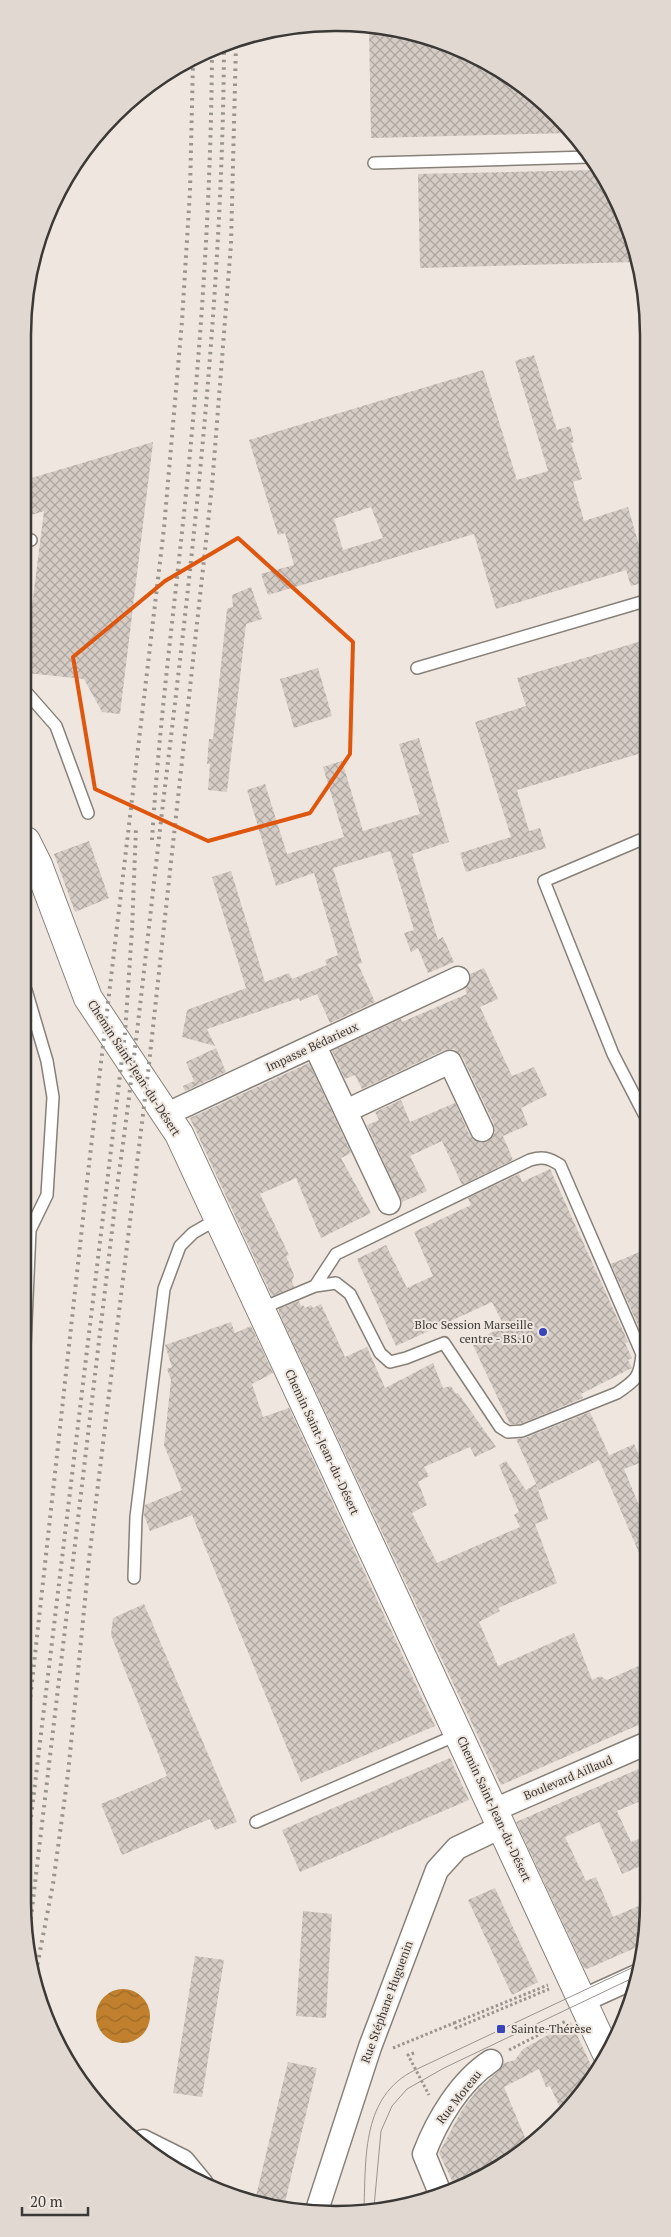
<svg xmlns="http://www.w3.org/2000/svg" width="671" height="2237" font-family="'PT Serif',serif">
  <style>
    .water { fill: url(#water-waves) }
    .building { fill: url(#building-cross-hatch); fill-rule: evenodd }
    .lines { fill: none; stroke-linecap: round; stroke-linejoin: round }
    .lane-casing { stroke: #878079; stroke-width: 14 }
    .street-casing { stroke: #878079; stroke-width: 25 }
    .secondary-casing { stroke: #878079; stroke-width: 30 }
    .path { stroke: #9b958f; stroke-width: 3; stroke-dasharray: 2.5 2.5; stroke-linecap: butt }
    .lane { stroke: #fff; stroke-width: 11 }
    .street { stroke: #fff; stroke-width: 22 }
    .secondary { stroke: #fff; stroke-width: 28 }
    .tram { stroke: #99948e; stroke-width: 1 }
    .rail { stroke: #99948e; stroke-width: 4; stroke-dasharray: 2.5 5; stroke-linecap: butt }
    .marked { fill: none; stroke: #df570e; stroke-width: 4; stroke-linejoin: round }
    .poi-dot { fill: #3845b8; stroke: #efe7df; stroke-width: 2 }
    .labels { text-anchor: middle; stroke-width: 4; stroke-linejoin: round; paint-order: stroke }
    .street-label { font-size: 12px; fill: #3b3835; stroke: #efe7df }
    .poi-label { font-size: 12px; fill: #3b3835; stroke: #efe7df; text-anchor: end }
    .rim { fill: none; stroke: #3b3835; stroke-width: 2.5 }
  </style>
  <defs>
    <pattern id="water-waves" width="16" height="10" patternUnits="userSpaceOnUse" patternTransform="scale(1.25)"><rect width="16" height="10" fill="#c0802d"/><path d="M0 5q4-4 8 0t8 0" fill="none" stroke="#9d6a27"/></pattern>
    <pattern id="building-cross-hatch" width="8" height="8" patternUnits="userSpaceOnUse" patternTransform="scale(1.25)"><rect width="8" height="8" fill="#d5cdc5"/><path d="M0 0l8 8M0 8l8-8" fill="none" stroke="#aea7a1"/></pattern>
  </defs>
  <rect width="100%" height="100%" fill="#efe7df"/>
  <path class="water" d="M96 2016a27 27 0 1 1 54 0a27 27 0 1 1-54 0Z"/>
  <path class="building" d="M369,29H397L492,64L573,133L371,138Z
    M598,170L616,197L636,262L420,268L418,174Z
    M534,355L557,430L570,426L574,442L571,443L582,479L573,482L584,521L628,507L645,566V582L631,586L626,570L496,609L474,534L268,595L261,574L294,565L285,533L278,535L249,440L483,370L517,480L548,471L515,361ZM371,507L383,538L343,550L334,519Z
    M153,442L120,714L102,712L84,679L27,673V645L44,511L28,516V479Z
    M251,587L262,619L246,624L227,792L208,790L210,764H207L209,739H213L227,609L233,607L232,595Z
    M645,640V702L640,703L645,720V752L517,790L529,831L540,828L546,848L466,872L460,853L511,837L475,722L526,706L517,678Z
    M318,668L332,716L294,728L280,679Z
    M419,738L449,842L412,854L438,940L443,937L454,962L428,973L418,948L411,952L404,933L414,930L390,851L333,868L362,963L358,964L375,1002L330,1023L317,994L300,1001L299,998L207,1029L215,1046L182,1037L187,1010L246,988L212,877L231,871L265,982L289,973L292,979L327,965L325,960L338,955L314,873L276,886L247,790L265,784L287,854L344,837L323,767L342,761L363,831L420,814L399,744Z
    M89,841L109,898L75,912L54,854Z
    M484,968L498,999L480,1007L512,1076L534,1067L547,1095L521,1108L528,1125L503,1136L513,1160L462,1185L442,1141L410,1156L427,1191L402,1202L367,1125L379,1120L375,1112L401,1100L410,1122L455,1103L470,1136L480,1143L487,1142L492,1138L495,1132L494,1124L462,1056L454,1049L444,1050L362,1089L355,1075L345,1079L332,1051L401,1019L402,1022L467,994L465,989L469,985L470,974Z
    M216,1048L226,1072L185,1091L183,1086L194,1081L186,1062Z
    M309,1063L351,1153L341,1158L371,1213L321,1238L296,1178L260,1194L289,1255L286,1256L294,1275L292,1282L294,1287L272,1296L190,1118Z
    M550,1169L628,1342L625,1343L632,1358L628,1360L632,1368L581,1394L583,1398L520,1424H510L472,1343L504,1326L492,1302L396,1346L357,1259L386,1245L407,1288L433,1276L414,1232L471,1205L468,1198L519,1174L522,1182Z
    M644,1250V1333L642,1334L611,1264Z
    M299,1301L301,1306L303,1305L305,1308L311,1305L313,1308L321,1304L345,1357L367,1347L385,1388L433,1363L443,1388L451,1386L456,1394L458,1393L496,1447L475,1457L470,1447L424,1467L429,1476L418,1482L427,1505L412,1513L437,1563L520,1527L514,1515L519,1512L499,1465L506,1461L526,1490L536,1484L548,1519L535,1524L557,1583L498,1608L500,1611L479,1622L498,1666L574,1633L592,1680L600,1676L607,1680L643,1664V1723L501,1785L279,1313V1309Z
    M231,1322L235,1333L251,1326L273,1373L252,1384L263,1417L289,1408L435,1726L301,1782L192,1515L150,1531L144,1515L145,1505L182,1490L164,1445L171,1380L167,1369L172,1367L165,1345Z
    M590,1412L609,1455L539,1490L516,1439L525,1438Z
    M634,1444L642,1462L624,1469L643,1515V1562L599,1460Z
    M144,1604L237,1822L215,1830L210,1819L122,1855L101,1804L167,1776L111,1635L113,1618Z
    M450,1758L469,1800L300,1872L282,1830Z
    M643,1767V1800L617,1811L631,1842L643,1837V1865L622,1874L599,1822L565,1837L586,1881L596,1877L613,1917L643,1904L642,1945L587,1969L584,1968L516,1822Z
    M495,1888L538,1982L512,1995L468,1900Z
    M303,1911L332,1914L326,2018L296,2016Z
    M195,1956L224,1960L202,2097L173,2093Z
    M571,2022L596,2076L561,2110L550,2086L546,2087L539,2069L504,2087L526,2140V2145L510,2162L455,2187L439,2153L462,2110L479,2088L499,2071L504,2063L515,2060L523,2049Z
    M288,2062L317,2068L285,2202L256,2196Z"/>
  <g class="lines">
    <g class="lane-casing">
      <path id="lane" d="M374,163L590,157
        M28,541L31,540
        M417,668L645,601
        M27,693L56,726L88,813
        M644,1114L613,1054L544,881L645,838
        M260,1309L315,1286L336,1283L350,1294L380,1353L390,1362L406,1358L444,1343L500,1427L508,1432L522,1431L617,1393C636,1380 640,1377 642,1354L560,1165C549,1158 543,1156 530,1160L336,1254L315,1286
        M25,1345L30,1230L47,1195L53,1097L47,1061L26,990
        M134,1578L136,1517L164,1289L180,1246L193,1233L219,1218
        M256,1822L459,1734"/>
    </g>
    <g class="street-casing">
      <path id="street" d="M315,1046L389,1203
        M346,1111L450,1062L482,1130
        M165,1115L458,978
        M494,1810L643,1745
        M582,2001L637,1976
        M143,2141L183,2161L202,2184
        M440,2193L424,2154C437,2120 460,2081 491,2061
        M317,2210L370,2047L437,1870L457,1848L501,1827"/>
    </g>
    <g class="secondary-casing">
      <path id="secondary" d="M26,841L38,865L88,998L179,1134L606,2052"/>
    </g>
    <path class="path" d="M454,2023L548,1985
      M393,2048L454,2023L456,2028L549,1989
      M509,2050L566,2021
      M414,2053L408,2055L429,2095"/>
    <use href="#lane" class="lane"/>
    <use href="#street" class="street"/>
    <use href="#secondary" class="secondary"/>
    <path class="tram" d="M364,2207C366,2156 362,2096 415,2070L642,1963
      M374,2207L381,2131L392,2106L407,2089L444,2068L637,1976"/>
    <path class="rail" d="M152,840C160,707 179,575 191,442C203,313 211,184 212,55
      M23,1764L88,1173L164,528L182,321L190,191L193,62
      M23,1884L125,1033L132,930L136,827
      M29,1934L118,1180C136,1052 149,923 164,795C194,547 222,299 224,50
      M36,1972L53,1884L68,1774L89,1559L148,1073L212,486L231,244L236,44"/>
  </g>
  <path class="marked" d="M238,538L353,642L350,754L310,813L208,841L95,789L73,657L165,581Z"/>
  <g class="poi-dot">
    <circle cx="543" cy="1332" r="5"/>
    <rect x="496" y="2024" width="10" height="10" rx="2.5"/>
  </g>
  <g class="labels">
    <g class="street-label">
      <text transform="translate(312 1047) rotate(-25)" y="4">Impasse Bédarieux</text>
      <text transform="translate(134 1068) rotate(57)" y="4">Chemin Saint-Jean-du-Désert</text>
      <text transform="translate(322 1442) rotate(65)" y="4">Chemin Saint-Jean-du-Désert</text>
      <text transform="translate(568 1778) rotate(-23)" y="4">Boulevard Aillaud</text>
      <text transform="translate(494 1809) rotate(65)" y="4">Chemin Saint-Jean-du-Désert</text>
      <text transform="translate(387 2002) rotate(-70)" y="4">Rue Stéphane Huguenin</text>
      <text transform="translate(459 2097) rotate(-52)" y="4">Rue Moreau</text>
    </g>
    <g class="poi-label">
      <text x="533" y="1329">Bloc Session Marseille<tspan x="533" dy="14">centre - BS.10</tspan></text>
      <text x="511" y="2033" text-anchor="start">Sainte-Thérèse</text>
    </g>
  </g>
  <path d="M0 0H671V2237H0ZM335 31H336A304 304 0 0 1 640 335V1902A304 304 0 0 1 336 2206H335A304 304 0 0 1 31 1902V335A304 304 0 0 1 335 31Z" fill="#e1d9d1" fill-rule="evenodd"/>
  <path class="rim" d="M335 31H336A304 304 0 0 1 640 335V1902A304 304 0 0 1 336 2206H335A304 304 0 0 1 31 1902V335A304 304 0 0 1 335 31Z"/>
  <path d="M22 2207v8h66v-8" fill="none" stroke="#3b3835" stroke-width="2.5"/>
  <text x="30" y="2207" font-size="15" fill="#3b3835" stroke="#efe7df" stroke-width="4" paint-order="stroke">20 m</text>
</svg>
